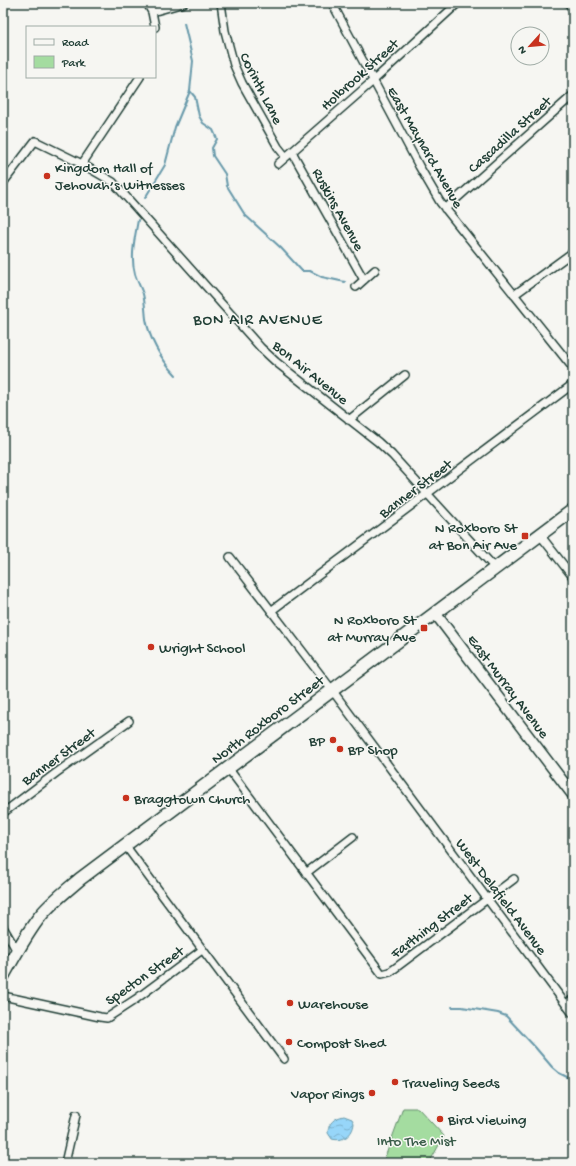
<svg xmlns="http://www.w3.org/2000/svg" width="576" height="1166" font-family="'Gochi Hand',sans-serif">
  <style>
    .park { fill: #a4dca0; stroke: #628c6a }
    .water { fill: url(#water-waves); stroke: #6799aa }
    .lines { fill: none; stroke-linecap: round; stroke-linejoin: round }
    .stream { stroke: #6799aa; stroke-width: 2 }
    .street-casing { stroke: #1f3d34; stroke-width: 10 }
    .secondary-casing { stroke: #1f3d34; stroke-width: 13 }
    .primary-casing { stroke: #1f3d34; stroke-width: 15 }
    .street { stroke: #f6f6f2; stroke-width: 7 }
    .secondary { stroke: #f6f6f2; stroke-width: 10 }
    .primary { stroke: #f6f6f2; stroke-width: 12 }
    .poi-dot { fill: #c8321e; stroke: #f6f6f2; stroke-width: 1.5 }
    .labels { text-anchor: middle; stroke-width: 3; stroke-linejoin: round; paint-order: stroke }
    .street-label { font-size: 15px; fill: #1f3d34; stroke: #f6f6f2 }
    .poi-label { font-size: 15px; fill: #1f3d34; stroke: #f6f6f2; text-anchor: start }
    .park-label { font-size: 15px; fill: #3a5d4a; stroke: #f6f6f2 }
    .neighbourhood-label { font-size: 16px; letter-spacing: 1px; fill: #1f3d34; stroke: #f6f6f2 }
  </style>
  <defs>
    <pattern id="water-waves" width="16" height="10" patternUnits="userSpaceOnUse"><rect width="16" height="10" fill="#97d6f9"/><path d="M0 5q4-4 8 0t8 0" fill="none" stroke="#7bafca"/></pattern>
  </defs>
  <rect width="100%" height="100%" fill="#f6f6f2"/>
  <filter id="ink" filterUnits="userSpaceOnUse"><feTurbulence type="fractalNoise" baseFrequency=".025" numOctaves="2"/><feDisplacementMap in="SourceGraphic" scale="8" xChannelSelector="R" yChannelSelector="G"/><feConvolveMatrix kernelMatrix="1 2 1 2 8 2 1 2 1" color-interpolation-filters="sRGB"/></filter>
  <g filter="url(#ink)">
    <path class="park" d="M403,1108H418L444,1136L429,1163H390L384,1160Z"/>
    <path class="water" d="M344,1116L352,1119L354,1123C353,1135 343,1142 332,1139L328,1133C328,1123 334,1118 344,1116Z"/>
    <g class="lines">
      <path class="stream" d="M190,91L195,97L199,116L203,123L213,130L217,139L212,148L213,156L225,174L227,186L245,215L281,248L302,271H310L322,277L345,282
        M145,198L165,165L175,127L190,91L193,61L184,23
        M138,220C135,237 130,257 135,274C137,281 141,288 143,294C145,302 145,311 146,319C150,341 161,359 176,375
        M452,1007H462L498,1013L506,1016L535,1047L552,1067L559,1073L573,1080"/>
      <g class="street-casing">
        <path id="street" d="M147,3L152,12L155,27
          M221,3L225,31L234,65L242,83L278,147L286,157
          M332,3L419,166L440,202L573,368
          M568,3L573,9
          M152,12L184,3
          M292,152L364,280
          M82,164L140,77
          M278,164L374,80L458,3
          M3,183L35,141L82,164L113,182L261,348L276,362L378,442L392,455L495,568
          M445,209L573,95
          M356,287L375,270
          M514,295L573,252
          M349,420L405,375
          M540,535L573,577
          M230,557L332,690L573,1014
          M271,611L573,384
          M228,768L382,974L390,972L514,879
          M3,813L56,773L129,721
          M125,845L284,1059
          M306,873L353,837
          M3,927L17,951
          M3,996L100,1017L107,1018L136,999L202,950
          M566,1004L573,999
          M65,1163L76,1115"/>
      </g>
      <g class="secondary-casing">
        <path id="secondary" d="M435,613L573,795"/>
      </g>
      <g class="primary-casing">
        <path id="primary" d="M3,976C15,955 26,934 41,915C52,902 66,891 80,879L573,510"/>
      </g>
      <use href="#street" class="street"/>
      <use href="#secondary" class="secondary"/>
      <use href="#primary" class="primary"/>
    </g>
  </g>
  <g class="poi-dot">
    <circle cx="47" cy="176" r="4"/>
    <rect x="521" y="532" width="8" height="8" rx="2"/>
    <rect x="420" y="624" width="8" height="8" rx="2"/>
    <circle cx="151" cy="647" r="4"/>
    <circle cx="333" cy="740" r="4"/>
    <circle cx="340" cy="749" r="4"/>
    <circle cx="126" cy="798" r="4"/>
    <circle cx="290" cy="1003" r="4"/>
    <circle cx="289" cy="1042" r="4"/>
    <circle cx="395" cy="1082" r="4"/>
    <circle cx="372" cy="1093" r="4"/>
    <circle cx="440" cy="1119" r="4"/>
  </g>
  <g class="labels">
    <g class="street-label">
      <text transform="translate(359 74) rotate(-42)" y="5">Holbrook Street</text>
      <text transform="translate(262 88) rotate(63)" y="5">Corinth Lane</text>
      <text transform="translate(509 134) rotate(-42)" y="5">Cascadilla Street</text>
      <text transform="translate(426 147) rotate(60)" y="5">East Maynard Avenue</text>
      <text transform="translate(339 209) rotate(61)" y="5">Ruskins Avenue</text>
      <text transform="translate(311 372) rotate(39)" y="5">Bon Air Avenue</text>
      <text transform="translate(415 488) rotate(-37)" y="5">Banner Street</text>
      <text transform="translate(509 686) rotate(53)" y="5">East Murray Avenue</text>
      <text transform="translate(267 719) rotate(-37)" y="5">North Roxboro Street</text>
      <text transform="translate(58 756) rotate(-36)" y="5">Banner Street</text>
      <text transform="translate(502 896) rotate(53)" y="5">West Delafield Avenue</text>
      <text transform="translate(431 925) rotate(-37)" y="5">Farthing Street</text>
      <text transform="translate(144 975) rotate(-35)" y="5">Specton Street</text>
    </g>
    <g class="poi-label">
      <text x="55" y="172">Kingdom Hall of<tspan x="55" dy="17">Jehovah’s Witnesses</tspan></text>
      <text x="517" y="532" text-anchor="end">N Roxboro St<tspan x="517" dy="17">at Bon Air Ave</tspan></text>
      <text x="416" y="624" text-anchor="end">N Roxboro St<tspan x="416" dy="17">at Murray Ave</tspan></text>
      <text x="159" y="652">Wright School</text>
      <text x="325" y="745" text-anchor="end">BP</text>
      <text x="348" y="754">BP Shop</text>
      <text x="134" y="803">Braggtown Church</text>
      <text x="298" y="1008">Warehouse</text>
      <text x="297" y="1047">Compost Shed</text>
      <text x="403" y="1087">Traveling Seeds</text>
      <text x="364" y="1098" text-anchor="end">Vapor Rings</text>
      <text x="448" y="1124">Bird Viewing</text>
    </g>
    <g class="park-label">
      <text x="416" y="1145">Into The Mist</text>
    </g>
    <g class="neighbourhood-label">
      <text x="258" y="324">BON AIR AVENUE</text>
    </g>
  </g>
  <rect width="576" height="1166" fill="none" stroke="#f6f6f2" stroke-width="16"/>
  <rect x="8" y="8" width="560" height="1150" fill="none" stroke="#1f3d34" stroke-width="1.5" filter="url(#ink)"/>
  <rect x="26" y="26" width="130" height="52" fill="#f6f6f2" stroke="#a0aca6"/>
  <rect x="34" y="39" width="20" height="6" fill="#f6f6f2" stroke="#a0aca6"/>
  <text x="62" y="46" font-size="12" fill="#1f3d34">Road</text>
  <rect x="34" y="56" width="20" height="12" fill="#a4dca0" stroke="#a0aca6"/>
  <text x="62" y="66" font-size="12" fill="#1f3d34">Park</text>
  <g transform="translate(530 46) rotate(243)"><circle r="19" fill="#f6f6f2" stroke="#a0aca6"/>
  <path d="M0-3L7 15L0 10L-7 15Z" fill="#c8321e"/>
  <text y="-6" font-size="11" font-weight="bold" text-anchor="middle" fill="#1f3d34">N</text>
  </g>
</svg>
